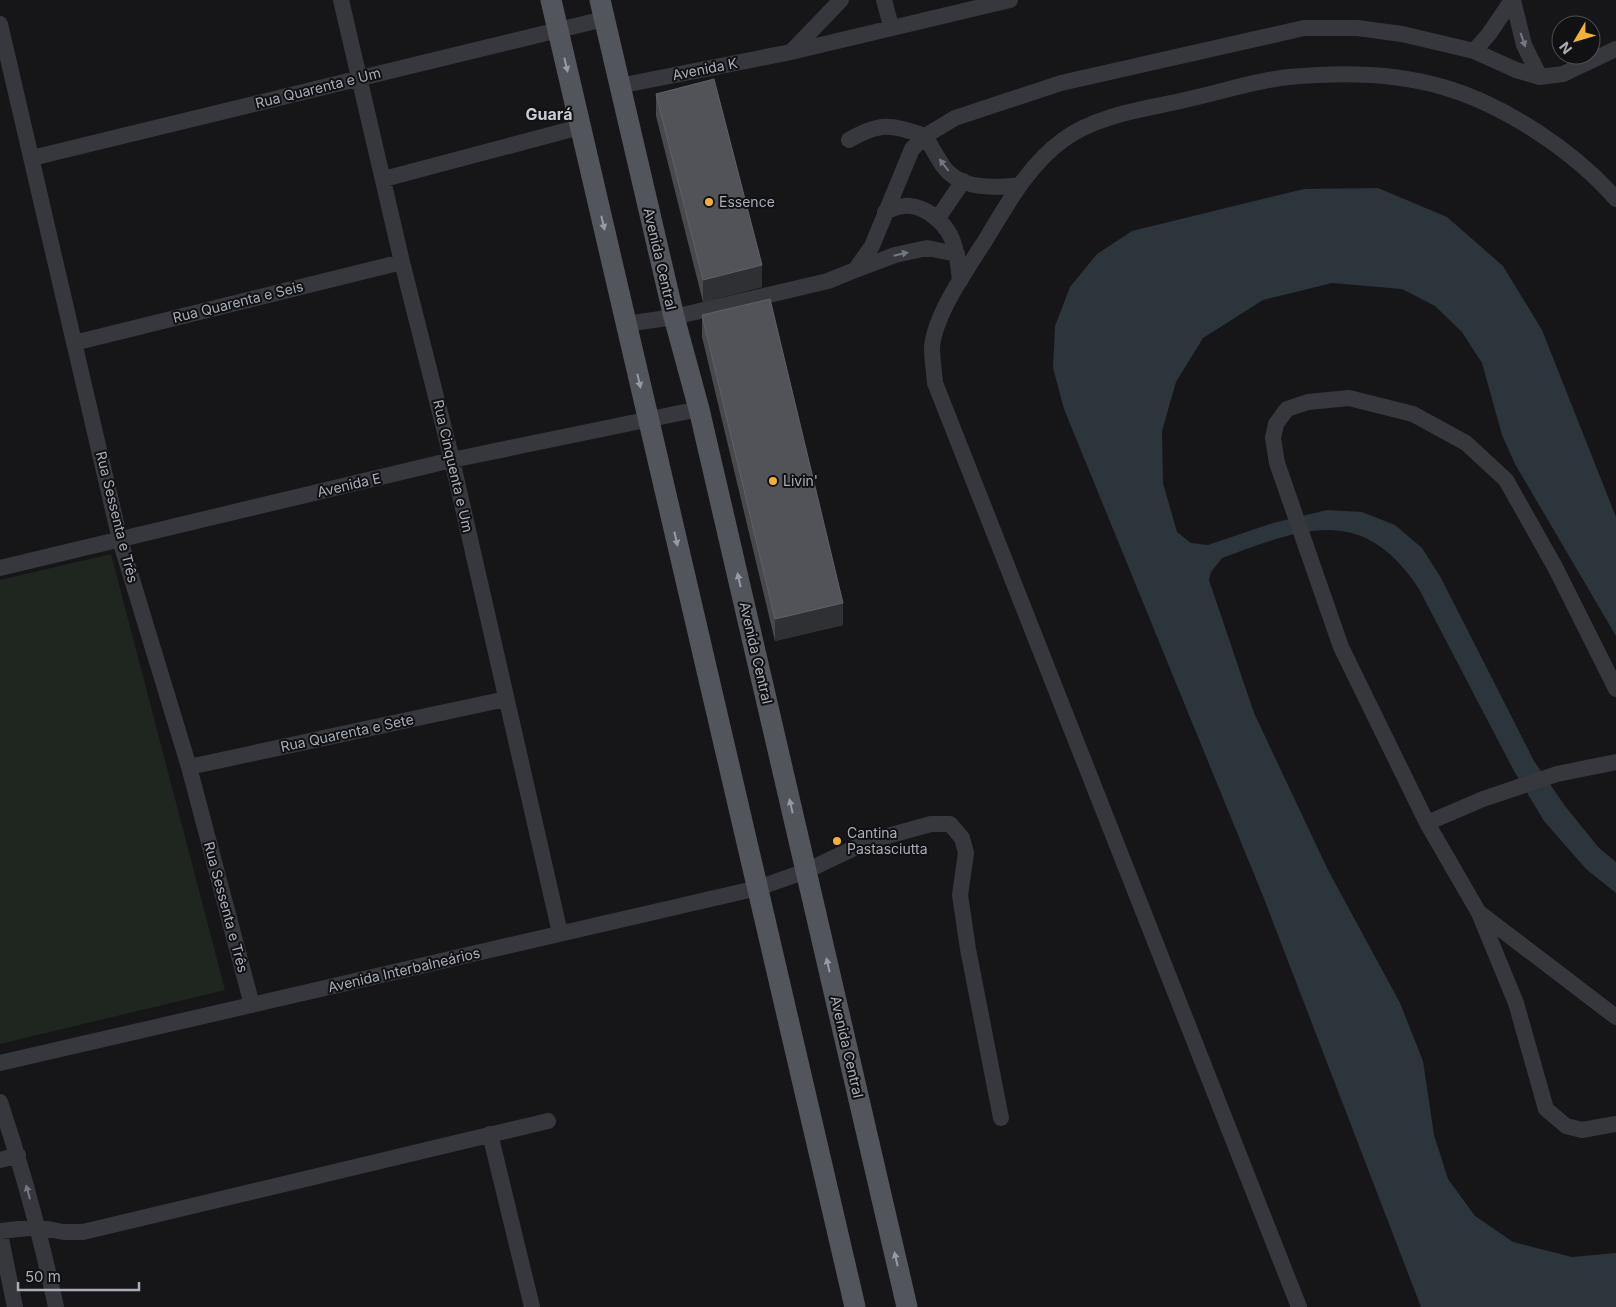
<svg xmlns="http://www.w3.org/2000/svg" width="1616" height="1307" font-family="Inter,sans-serif">
  <style>
    .green { fill: #1e261f }
    .water { fill: #2c353c }
    .lines { fill: none; stroke-linecap: round; stroke-linejoin: round }
    .minor { stroke: #37383d; stroke-width: 16 }
    .major { stroke: #53555c; stroke-width: 21 }
    .wall { fill: #47494d }
    .shaded-wall { fill: #2f3033 }
    .building { fill: #525359; stroke: #5f6168 }
    .oneway { fill: #757881 }
    .oneway2 { fill: #979ba6 }
    .poi-dot { fill: #f2b134; stroke: #111113; stroke-width: 2 }
    .labels { text-anchor: middle; stroke-width: 4; stroke-linejoin: round; paint-order: stroke }
    .street-label { font-size: 14px; fill: #a8adb8; stroke: #111113 }
    .poi-label { font-size: 14px; fill: #a8adb8; stroke: #111113; text-anchor: start }
    .quarter-label { font-size: 16px; font-weight: bold; fill: #c9ccd4; stroke: #111113 }
  </style>
  <rect width="100%" height="100%" fill="#161618"/>
  <path class="green" d="M111,554L225,990L0,1044V580Z"/>
  <path class="water" d="M1378,188L1447,217L1503,266L1542,330L1616,517V636L1515,464L1502,435L1482,363L1462,332L1435,306L1402,289L1332,283L1263,300L1203,338L1176,382L1162,431L1163,483L1177,532L1191,543L1208,545L1273,523L1327,510L1362,512L1395,525L1422,548L1441,578L1534,761L1565,806L1599,848L1616,862V893L1586,869L1544,821L1514,771L1419,589C1363,503 1303,528 1222,558L1211,572L1209,580L1254,713L1328,870L1400,1003L1423,1061L1434,1135L1448,1179L1475,1216L1513,1242L1572,1257L1616,1253V1307H1421L1263,896L1064,409L1053,368L1055,326L1070,287L1097,254L1132,231L1304,189Z"/>
  <g class="lines">
    <path class="minor" d="M341,0L402,262L452,460L560,933
      M884,0L891,26
      M1513,0L1524,45L1540,77
      M0,24L120,540L189,767L252,1005
      M1474,51L1489,34L1512,0
      M791,52L841,0
      M619,86L791,52L1010,0
      M849,140C882,121 891,125 925,136C931,146 937,157 943,166C960,190 994,188 1020,185
      M32,158L604,19
      M384,179L580,127
      M885,212C900,205 910,203 926,211C955,228 957,250 960,281
      M938,218L963,181
      M855,270L895,255L927,248L957,254
      M626,324L674,317L828,281L855,270L872,246L912,149L925,136L955,118L1061,83L1304,28H1357L1402,34L1474,51L1516,70L1540,77L1563,74L1616,49
      M74,343L402,262
      M0,568L452,460L699,409
      M1616,689L1555,567L1506,480L1466,443L1413,414L1349,398L1308,402L1287,409L1276,424L1273,438L1277,463L1341,647L1427,823L1479,913L1516,1003L1546,1109L1566,1126L1582,1130L1616,1124
      M189,767L506,699
      M1427,823L1483,799L1557,774L1616,762
      M1481,914L1616,1017
      M0,1063L758,888L806,871L869,841L931,824H950L962,838L966,853L960,895L968,949L1001,1118
      M0,1102C23,1170 41,1237 56,1307
      M490,1134L532,1307
      M0,1160L18,1155
      M0,1231L38,1227L63,1232H83L548,1121
      M0,1234L15,1307
      M1299,1307L935,383C934,371 932,359 932,347C935,315 965,272 983,244C1006,207 1027,166 1063,140C1098,114 1148,109 1189,99C1222,92 1256,80 1289,77C1340,72 1393,72 1443,87C1505,105 1574,151 1616,199"/>
    <path class="major" d="M551,0L855,1307
      M600,0L674,317L699,409L907,1307"/>
  </g>
  <path class="wall" d="M656,94L762,287L703,302L656,116Z
    M702,315L843,625L775,641L702,337Z"/>
  <path class="shaded-wall" d="M762,265V287L703,302V280Z
    M843,603V625L775,641V619Z"/>
  <path class="building" d="M714,79L762,265L703,280L656,94Z
    M770,299L843,603L775,619L702,315Z"/>
  <defs><path id="oneway-solid" d="M-6-.8H1V-3.2L6.5 0L1 3.2V.8H-6Z" transform="scale(1.25)"/></defs>
  <g class="oneway">
    <use href="#oneway-solid" transform="translate(1523 40) rotate(71)"/>
    <use href="#oneway-solid" transform="translate(944 165) rotate(-128)"/>
    <use href="#oneway-solid" transform="translate(901 254) rotate(-13)"/>
    <use href="#oneway-solid" transform="translate(28 1192) rotate(-105)"/>
  </g>
  <g class="oneway2">
    <use href="#oneway-solid" transform="translate(566 65) rotate(77)"/>
    <use href="#oneway-solid" transform="translate(603 223) rotate(77)"/>
    <use href="#oneway-solid" transform="translate(639 381) rotate(77)"/>
    <use href="#oneway-solid" transform="translate(676 539) rotate(77)"/>
    <use href="#oneway-solid" transform="translate(739 580) rotate(-103)"/>
    <use href="#oneway-solid" transform="translate(791 806) rotate(-103)"/>
    <use href="#oneway-solid" transform="translate(828 965) rotate(-103)"/>
    <use href="#oneway-solid" transform="translate(896 1259) rotate(-103)"/>
  </g>
  <g class="poi-dot">
    <circle cx="709" cy="202" r="5"/>
    <circle cx="773" cy="481" r="5"/>
    <circle cx="837" cy="841" r="5"/>
  </g>
  <g class="labels">
    <g class="street-label">
      <text transform="translate(705 69) rotate(-11)" y="5">Avenida K</text>
      <text transform="translate(318 88) rotate(-14)" y="5">Rua Quarenta e Um</text>
      <text transform="translate(660 259) rotate(77)" y="5">Avenida Central</text>
      <text transform="translate(238 302) rotate(-14)" y="5">Rua Quarenta e Seis</text>
      <text transform="translate(453 466) rotate(77)" y="5">Rua Cinquenta e Um</text>
      <text transform="translate(349 485) rotate(-13)" y="5">Avenida E</text>
      <text transform="translate(117 517) rotate(76)" y="5">Rua Sessenta e Três</text>
      <text transform="translate(756 653) rotate(77)" y="5">Avenida Central</text>
      <text transform="translate(347 733) rotate(-12)" y="5">Rua Quarenta e Sete</text>
      <text transform="translate(226 907) rotate(75)" y="5">Rua Sessenta e Três</text>
      <text transform="translate(404 970) rotate(-13)" y="5">Avenida Interbalneários</text>
      <text transform="translate(847 1047) rotate(77)" y="5">Avenida Central</text>
    </g>
    <g class="poi-label">
      <text x="719" y="207">Essence</text>
      <text x="783" y="486">Livin'</text>
      <text x="847" y="838">Cantina<tspan x="847" dy="16">Pastasciutta</tspan></text>
    </g>
    <g class="quarter-label">
      <text x="549" y="120">Guará</text>
    </g>
  </g>
  <g transform="translate(1576 40) rotate(232)"><circle r="24" fill="#111113" stroke="#4d4f55"/>
  <path d="M0-4L9 19L0 12L-9 19Z" fill="#f2b134"/>
  <text y="-8" font-size="14" font-weight="bold" text-anchor="middle" fill="#a8adb8">N</text>
  </g>
  <path d="M18 1282v8h121v-8" fill="none" stroke="#a8adb8" stroke-width="2.5"/>
  <text x="25" y="1282" font-size="15" fill="#a8adb8" stroke="#111113" stroke-width="4" paint-order="stroke">50 m</text>
</svg>
